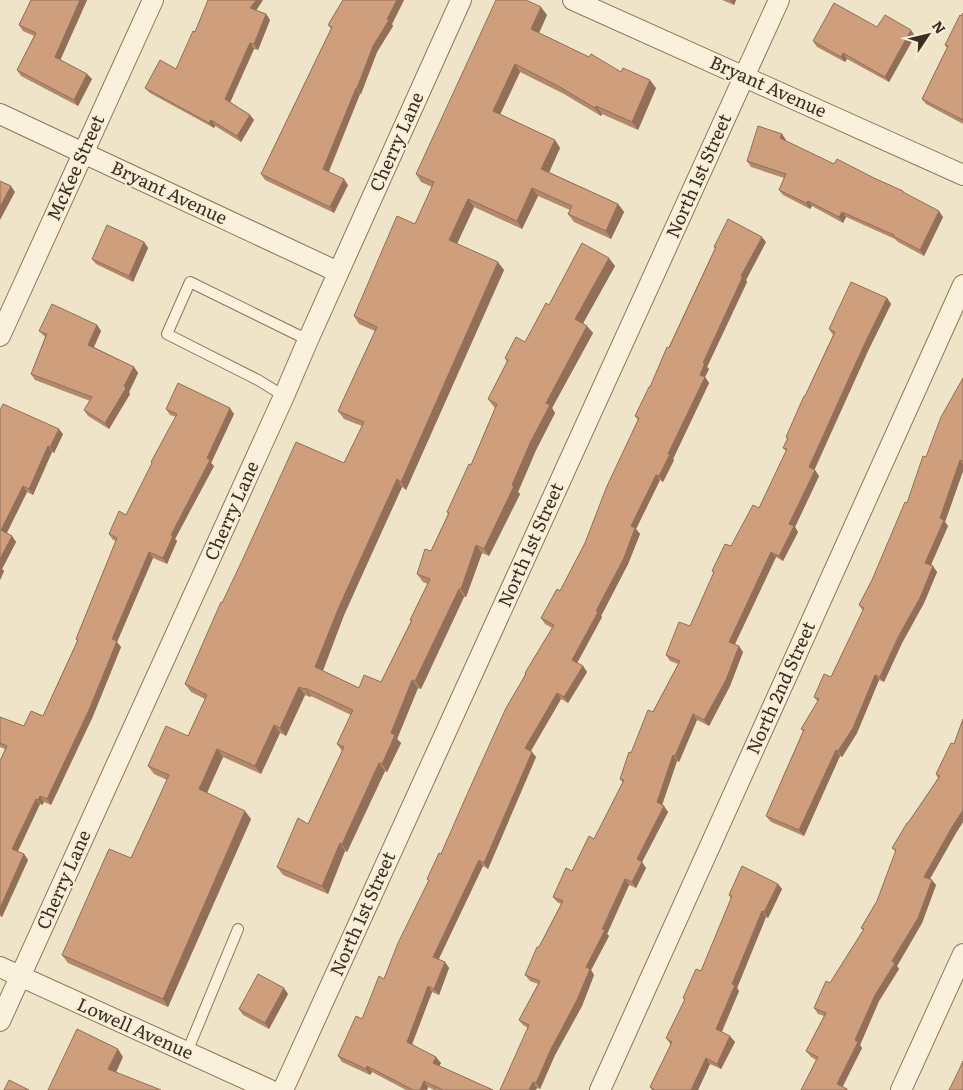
<svg xmlns="http://www.w3.org/2000/svg" width="963" height="1090" font-family="Literata,serif">
  <style>
    .lines { fill: none; stroke-linecap: round; stroke-linejoin: round }
    .lane-casing { stroke: #8d765c; stroke-width: 12 }
    .street-casing { stroke: #8d765c; stroke-width: 22 }
    .lane { stroke: #faf1dc; stroke-width: 10 }
    .street { stroke: #faf1dc; stroke-width: 20 }
    .wall { fill: #b2896c }
    .shaded-wall { fill: #916f58 }
    .building { fill: #cf9f7d; stroke: #916f58 }
    .labels { text-anchor: middle; stroke-width: 4; stroke-linejoin: round; paint-order: stroke }
    .street-label { font-size: 18px; fill: #3d2e20; stroke: #f7eed8 }
  </style>
  <rect width="100%" height="100%" fill="#f0e4c8"/>
  <g class="lines">
    <g class="lane-casing">
      <path id="lane" d="M284,396L258,380L167,334L190,282L308,340
        M187,1052L238,929"/>
    </g>
    <g class="street-casing">
      <path id="street" d="M573,0L963,175
        M0,114L338,272
        M0,336L153,0
        M0,967L270,1090
        M0,1021L284,396L308,340L461,0
        M283,1090L779,0
        M600,1090L963,285
        M901,1090L963,954"/>
    </g>
    <use href="#lane" class="lane"/>
    <use href="#street" class="street"/>
  </g>
  <path class="wall" d="M31,0H87L60,60L87,74L92,79L78,106L21,76L17,70L34,36L23,31L19,25Z
    M343,0H404L392,24L393,26L377,52L361,94H360L329,172L348,185L334,213L265,180L261,174L331,29L328,25Z
    M722,0H736L734,5Z
    M257,11L266,14L270,20L258,50L254,49L230,102L250,115L254,120L241,142L215,126L214,128L150,93L145,88L176,69L195,32Z
    M963,13V124L926,104L922,99L947,48L945,45Z
    M547,15L539,33L589,57L656,88L638,130L602,114L601,116L564,94L520,72L500,114L555,140L560,148L549,172L618,204L624,212L611,239L574,222L568,214L570,210L538,196L522,229L474,207L457,244L504,270L406,490L402,487L381,533L344,615L323,671L359,688L381,682L411,621L410,620L428,584L423,582L417,574L431,551L448,514L447,512L471,465L495,408L494,407L488,399L507,362L505,358L525,342L549,305L615,266L583,323L593,333L552,408L555,413L536,450L518,492L520,494L489,556L482,553L466,597H464L421,689L418,688L397,739L401,743L387,772L385,771L347,852L345,851L328,894L283,875L277,867L308,824L342,751L337,744L351,715L311,696L310,697L305,695L286,736L280,733L261,774L223,757L207,793L251,819L168,1007L68,963L62,955L131,858L167,780L154,774L148,766L188,736L205,699L191,692L185,684L222,603L344,463L362,426L344,419L338,411L375,331L359,324L354,316L415,224L432,187L421,182L416,174Z
    M877,27L915,36L889,82L847,59L845,62L817,47L813,41Z
    M782,134L785,141L834,164L874,178L905,193L943,217L924,256L898,242L895,239L846,217L843,223L812,206L810,209L783,195L779,190L784,178L751,167L747,161Z
    M144,242L148,248L133,282L96,264L92,259Z
    M766,242L746,280L747,282L707,367L709,369L705,377L709,383L673,459L674,460L663,482L660,480L636,529L640,534L628,564L601,616L602,617L577,663L583,666L587,672L568,703L561,699L531,751L536,757L488,869L483,866L438,959L445,962L449,968L439,995L432,992L412,1044L441,1063L439,1066L493,1090H434L428,1087L427,1090H406L372,1072L370,1075L342,1062L338,1056L362,1019L384,979L429,881L427,879L441,854L525,674V673L552,628L545,624L541,618L560,591L585,543L638,420L635,416L650,387L715,248L714,247Z
    M887,298L891,304L868,351L814,470L819,476L795,527L798,532L783,561L776,557L735,644L743,652L730,686L709,726L697,720L679,762L677,761L662,805L668,812L642,862L646,868L636,888L629,885L607,934L609,936L591,970L594,975L582,1006L555,1055L540,1089L537,1088L500,1090L528,1028L523,1025L519,1020L538,984L530,981L525,975L539,947L561,904L557,902L553,897L594,839L623,783L620,779L631,753L678,664L670,661L666,655L690,626L714,574L712,571L731,546L759,508L786,451L783,448L787,439L786,437L833,335L829,329Z
    M97,325L101,331L94,347L134,367L138,373L129,392L130,394L109,429L88,416L84,410L90,401L35,380L31,374L45,337L39,331Z
    M963,378V471L945,522L948,526L931,565L937,572L924,603L902,643L884,682L879,680L857,733L842,757L840,756L804,836L771,822L766,816L803,731L801,729L818,702L814,697L831,677L863,611L859,605L872,580L907,503L926,457Z
    M166,409L234,414L211,463L214,466L175,539L177,541L167,564L153,558L117,642L121,647L93,716L51,805L44,802L42,805L40,804L18,851L24,854L28,860L2,917L0,916V761L5,749L0,747V717L24,726L43,716L77,641L76,639L116,541L113,540L109,534L126,515L176,417L170,415Z
    M0,410L63,434L54,453L52,452L33,495L27,492L7,533L12,536L16,542L2,569L4,571L0,580Z
    M963,719V822L956,833L930,879L936,885L922,923L897,966L899,969L879,1001L860,1045L862,1048L842,1087L848,1090H801L816,1060L811,1057L806,1051L824,1016L818,1014L814,1008L863,930L861,928L877,901L896,852L892,848L908,823L938,778L936,774L954,744Z
    M778,884L782,889L768,918L766,917L737,988L739,991L722,1032L735,1042L721,1069L710,1064L698,1090H652L650,1087L671,1045L666,1038L685,1001L683,998L701,971L731,899L729,895Z
    M288,994L269,1029L243,1015L239,1009Z"/>
  <path class="shaded-wall" d="M80,0H87L59,63L55,57Z
    M256,0H263L254,14L250,8Z
    M397,0H404L392,24L393,26L377,52L361,94L357,88L373,46Z
    M730,0H736L734,5Z
    M541,7L547,15L537,37L531,29Z
    M266,14L270,20L258,50L254,44Z
    M911,30L915,36L889,82L885,77Z
    M250,43L254,49L229,105L225,99Z
    M843,53L847,59L845,62L841,57Z
    M515,64L520,72L498,119L493,111Z
    M87,74L92,79L78,106L74,100Z
    M650,80L656,88L638,130L632,122Z
    M356,88L360,94L327,175L323,169Z
    M596,106L602,114L601,116L595,108Z
    M250,115L254,120L241,142L237,136Z
    M211,120L215,126L214,128L209,123Z
    M782,134L786,140L784,144L780,138Z
    M555,140L560,148L547,177L541,169Z
    M344,179L348,185L334,213L330,207Z
    M11,186L15,192L0,220V207Z
    M532,188L538,196L522,229L517,221Z
    M468,199L474,207L455,248L449,240Z
    M808,201L812,206L810,209L806,203Z
    M618,204L624,212L611,239L606,231Z
    M939,211L943,217L924,256L920,250Z
    M842,212L846,217L843,223L839,217Z
    M762,237L766,242L746,280L747,282L707,367L709,369L705,377L709,383L673,459L674,460L663,482L659,476L700,375L703,363L741,276Z
    M144,242L148,248L133,282L129,276Z
    M609,258L615,266L581,327L575,319Z
    M498,262L504,270L406,490L401,482Z
    M887,298L891,304L868,351L813,473L809,467L864,345Z
    M97,325L101,331L92,351L88,345Z
    M587,326L593,333L552,408L555,413L536,450L518,492L520,494L489,556L484,549L512,485L546,403Z
    M134,367L138,373L129,392L130,394L109,429L105,423Z
    M230,408L234,414L211,463L214,466L175,539L177,541L167,564L163,558L171,535Z
    M59,429L63,434L54,453L50,447Z
    M48,446L52,452L33,495L29,489Z
    M960,460L963,464V471L945,522L948,526L929,569L925,563Z
    M815,470L819,476L795,527L798,532L783,561L779,556L789,524Z
    M656,475L660,480L636,529L640,534L628,564L601,616L602,617L576,665L572,660L596,611L631,526Z
    M397,479L402,487L344,615L321,675L315,667L339,607Z
    M23,486L27,492L5,536L1,530Z
    M12,536L16,542L2,569L4,571L0,580V559Z
    M476,545L482,553L466,597L461,589Z
    M149,552L153,558L117,642L121,647L93,716L51,805L47,799L112,639Z
    M771,552L776,557L733,648L729,642Z
    M933,566L937,572L924,603L902,643L884,682L880,677Z
    M459,589L464,597L421,689L415,681Z
    M739,646L743,652L730,686L709,726L704,720Z
    M583,666L587,672L568,703L564,697Z
    M875,675L879,680L857,733L842,757L838,751Z
    M412,680L418,688L397,739L401,743L387,772L382,764L391,733Z
    M299,687L305,695L286,736L280,728Z
    M305,688L311,696L310,697L305,689Z
    M557,693L561,699L529,754L525,748Z
    M693,714L697,720L679,762L675,756Z
    M274,725L280,733L261,774L255,766Z
    M217,749L223,757L205,797L199,789Z
    M836,750L840,756L804,836L799,830Z
    M532,752L536,757L488,869L484,863Z
    M673,755L677,761L661,808L657,802Z
    M379,763L385,771L347,852L342,844Z
    M40,796L44,802L42,805L38,800Z
    M36,799L40,804L16,855L12,849Z
    M664,806L668,812L642,862L646,868L636,888L632,882L637,859Z
    M963,810V822L956,833L928,882L924,877L952,827Z
    M245,811L251,819L168,1007L163,999Z
    M340,843L345,851L328,894L322,886Z
    M24,854L28,860L2,917L0,914V908Z
    M479,860L483,866L437,963L433,957Z
    M625,879L629,885L607,934L609,936L591,970L594,975L582,1006L555,1055L540,1089L536,1083Z
    M932,880L936,885L922,923L897,966L899,969L879,1001L860,1045L862,1048L841,1090L837,1084L855,1040L875,995Z
    M778,884L782,889L768,918L764,912Z
    M762,911L766,917L737,988L739,991L720,1035L716,1029L732,984Z
    M445,962L449,968L439,995L434,989Z
    M428,986L432,992L411,1047L407,1042Z
    M284,988L288,994L269,1029L265,1023Z
    M730,1036L735,1042L721,1069L717,1064Z
    M118,1049L123,1057L114,1077L108,1069Z
    M436,1057L441,1063L437,1069L433,1063Z
    M706,1058L710,1064L698,1090H691Z
    M367,1066L372,1072L370,1075L366,1069Z
    M424,1081L428,1087L427,1090H420Z
    M533,1082L537,1088L536,1090H529Z"/>
  <path class="building" d="M31,0H80L55,57L87,74L74,100L17,70L36,33L19,25Z
    M208,0H256L250,8L266,14L254,44L250,43L225,99L250,115L237,136L211,120L209,123L145,88L160,60L176,69L193,31L195,32Z
    M343,0H397L387,19L389,20L373,46L357,88H356L323,169L344,179L330,207L261,174L332,27L328,25Z
    M496,0H526L541,7L531,29L589,57L591,54L621,72L623,68L650,80L632,122L596,106L595,108L558,86L515,64L493,111L555,140L541,169L618,204L606,231L568,214L572,206L532,188L517,221L468,199L449,240L498,262L401,482L397,479L376,525L339,607L315,667L359,688L364,675L381,682L412,620H410L430,579L417,574L425,549L431,551L449,513L447,512L469,464L471,465L497,404L488,399L508,360L505,358L516,337L525,342L546,303L549,305L582,243L609,258L575,319L587,326L546,403L550,405L530,443L512,485L514,486L484,549L476,545L461,589H459L415,681L412,680L391,733L395,735L382,764L379,763L342,844L340,843L322,886L277,867L298,818L308,824L344,747L337,744L353,710L305,688V689L299,687L280,728L274,725L255,766L217,749L199,789L245,811L163,999L62,955L109,849L131,858L150,817L169,775L148,766L166,726L188,736L207,695L185,684L221,602L222,603L241,563L296,442L344,463L364,422L338,411L377,327L354,316L397,216L415,224L434,182L416,174Z
    M834,3L877,27L885,15L911,30L885,77L843,53L841,57L813,41Z
    M963,13V120L922,99L948,46L945,45L960,15L961,16Z
    M758,126L782,134L780,138L834,164L837,159L874,178L903,191V192L939,211L920,250L893,236L894,235L842,212L839,217L808,201L806,203L779,190L786,174L747,161Z
    M0,181L11,186L0,207Z
    M728,219L762,237L741,276H743L703,363H705L700,375L705,377L668,454H670L659,476L656,475L631,526L635,528L624,558L596,611L598,612L572,660L583,666L564,697L557,693L525,748L532,752L484,863L479,860L433,957L445,962L434,989L428,986L407,1042L436,1057L433,1063L493,1090H443L424,1081L420,1090H413L367,1066L366,1069L338,1056L356,1016L362,1019L379,976L384,979L398,943L429,880L427,879L439,853L441,854L465,799L506,708L526,674L525,673L554,625L541,618L557,589L560,591L585,543L607,486L639,418L635,416L649,387H650L667,347L669,348L716,247H714Z
    M107,225L144,242L129,276L92,259Z
    M851,282L887,298L864,345L809,467L815,470L789,524L794,526L779,556L771,552L729,642L739,646L726,680L704,720L693,714L675,756L673,755L657,802L664,806L637,859L642,862L632,882L625,879L602,929L605,930L586,967L590,969L577,1000L551,1049L536,1083L533,1082L529,1090H500L529,1025L519,1020L540,981L525,975L537,947H539L563,901L553,897L566,868L572,871L589,836L594,839L624,780L620,779L629,752L631,753L648,710L653,712L680,661L666,655L679,622L690,626L714,572L712,571L725,544L731,546L753,505L759,508L787,449L783,448L788,438L786,437L804,396H805L835,332L829,329Z
    M52,304L97,325L88,345L134,367L124,386L126,388L105,423L84,410L92,397L31,374L47,334L39,331Z
    M963,378V461L960,460L940,518L944,520L925,563L933,566L920,598L898,637L880,677L875,675L853,728L838,751L836,750L799,830L766,816L804,730L801,729L819,699L814,697L824,674L831,677L864,608L859,605L872,580L905,502L907,503L923,456L926,457L941,417Z
    M178,383L230,408L207,458L210,460L171,535L173,536L163,558L149,552L112,639L117,641L89,710L47,799L40,796L38,800L36,799L12,849L24,854L0,908V761L7,746L0,743V717L24,726L31,711L43,716L78,640L76,639L117,538L109,534L119,511L126,515L152,463L151,462L177,414L166,409Z
    M3,404L59,429L50,447L48,446L29,489L23,486L1,530L12,536L0,559V410Z
    M963,719V810L952,827L924,877L932,880L918,918L892,961L895,963L875,995L855,1040L858,1042L837,1084L847,1089V1090H801L818,1057L806,1051L826,1013L814,1008L826,981L830,983L864,929L861,928L877,901L896,850L892,848L907,823H908L940,776L936,774L951,743L954,744Z
    M742,866L778,884L764,912L762,911L732,984L735,985L716,1029L730,1036L717,1064L706,1058L691,1090H655L650,1087L672,1042L666,1038L685,999L683,998L696,969L701,971L732,896L729,895Z
    M258,974L284,988L265,1023L239,1009Z
    M77,1029L118,1049L108,1069L161,1090H48Z
    M963,1061V1090H949L958,1072Z
    M9,1080L29,1090H4Z"/>
  <g class="labels">
    <g class="street-label">
      <text transform="translate(768 87) rotate(24)" y="6">Bryant Avenue</text>
      <text transform="translate(397 142) rotate(-66)" y="6">Cherry Lane</text>
      <text transform="translate(76 168) rotate(-66)" y="6">McKee Street</text>
      <text transform="translate(699 176) rotate(-66)" y="6">North 1st Street</text>
      <text transform="translate(169 193) rotate(25)" y="6">Bryant Avenue</text>
      <text transform="translate(232 511) rotate(-66)" y="6">Cherry Lane</text>
      <text transform="translate(531 545) rotate(-66)" y="6">North 1st Street</text>
      <text transform="translate(781 688) rotate(-66)" y="6">North 2nd Street</text>
      <text transform="translate(64 880) rotate(-66)" y="6">Cherry Lane</text>
      <text transform="translate(363 914) rotate(-66)" y="6">North 1st Street</text>
      <text transform="translate(135 1029) rotate(24)" y="6">Lowell Avenue</text>
    </g>
  </g>
  <g transform="translate(928 35) rotate(55)" stroke="#f7eed8" stroke-width="4" paint-order="stroke">
  <path d="M0-4L9 19L0 12L-9 19Z" fill="#3d2e20"/>
  <text y="-8" font-size="14" font-weight="bold" text-anchor="middle" fill="#3d2e20">N</text>
  </g>
</svg>
